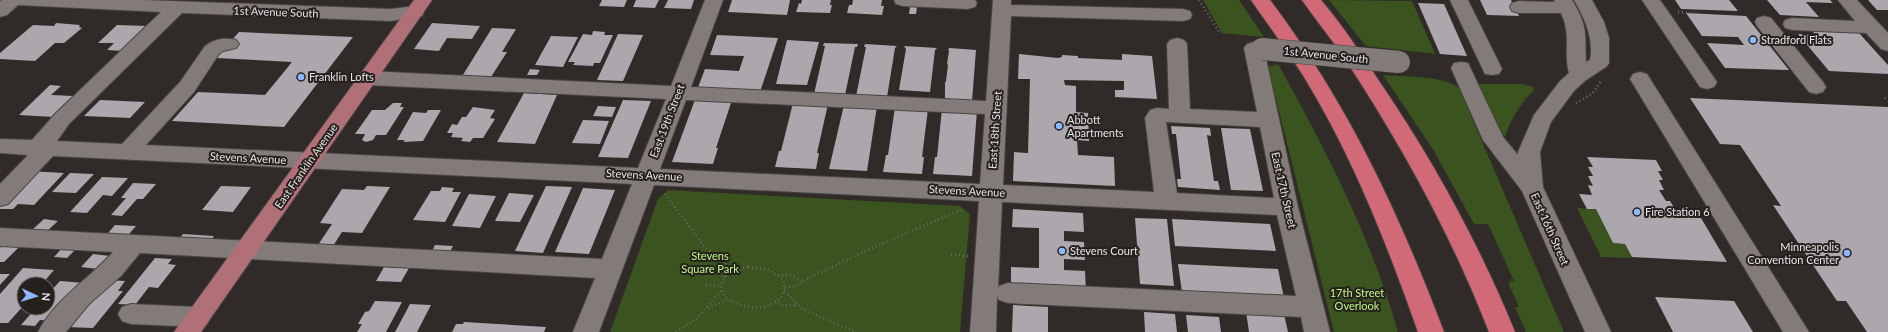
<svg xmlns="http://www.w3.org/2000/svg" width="1888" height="332" font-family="Lato,sans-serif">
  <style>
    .green { fill: #3a531f }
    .building { fill: #aca7ac }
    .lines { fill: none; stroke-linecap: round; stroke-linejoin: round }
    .minor-casing { stroke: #4a4543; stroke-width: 2 }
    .major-casing { stroke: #4a4543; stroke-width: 2 }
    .highway-casing { stroke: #4a4543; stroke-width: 2 }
    .path { stroke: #6d6866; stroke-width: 2.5; stroke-dasharray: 1 3; stroke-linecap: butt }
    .minor { fill: #827b79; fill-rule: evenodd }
    .major { fill: #b17078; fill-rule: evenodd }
    .highway { fill: #d16977; fill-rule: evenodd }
    .minor-bridge-casing { stroke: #4a4543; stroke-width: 23; stroke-linecap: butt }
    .minor-bridge { stroke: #827b79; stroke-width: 22 }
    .poi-dot { fill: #8db9fc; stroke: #26211f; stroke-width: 1.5 }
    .labels { text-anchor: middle; stroke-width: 4; stroke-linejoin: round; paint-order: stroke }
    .street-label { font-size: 11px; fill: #e7e3e2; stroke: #26211f }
    .poi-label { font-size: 11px; fill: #e7e3e2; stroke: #26211f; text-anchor: start }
    .park-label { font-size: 11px; fill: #bef883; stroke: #26211f }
  </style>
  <rect width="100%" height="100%" fill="#302a28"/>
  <path class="green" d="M1203,0H1239L1264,37L1222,33Z
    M1329,0L1412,1L1435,54L1366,46Z
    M1278,64C1326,150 1371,237 1398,332H1334L1268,67Z
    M1383,75C1404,77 1443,75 1459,88L1564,332H1526L1515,307H1519L1509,285L1510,281H1514L1488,224H1474L1434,151Z
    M1477,84H1522L1533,87L1534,90C1520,104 1512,117 1505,136H1502Z
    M668,190L960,206L970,214L960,332H610L658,199Z
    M1577,208L1596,209L1613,243L1625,244L1632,257L1629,258L1601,257Z"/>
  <path class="building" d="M602,0H627L624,7L599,6Z
    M636,0H659L655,8L633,7Z
    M668,0H694L691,9L664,8Z
    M732,0H790L787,15L728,12Z
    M802,0H831L830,5H832L830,13L796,12L799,3L801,4Z
    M853,0H882L881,6H884L882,15L847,13L849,5H852Z
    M1480,0H1511L1519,16L1487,15Z
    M1675,0H1729L1738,11L1681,9Z
    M1767,0H1830L1833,3L1806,2L1819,17L1780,15Z
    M1868,0H1888V10H1877Z
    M1418,3L1444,4L1467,56L1440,54Z
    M910,7H917L916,14H909Z
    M1686,13L1746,16L1789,70L1725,68L1707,43L1744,45L1738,37L1702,36Z
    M56,23L80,25L79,27L82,28L64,43H55L35,61L0,59V53L33,25L54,26Z
    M432,23L480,26L472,39L447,38L439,51L414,49Z
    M117,25L148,26L123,51L107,50L114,43H98Z
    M492,28L516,29L502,52H507L491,77L461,78Z
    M593,31L605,32L604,35H613L600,63H594L593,66L573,65L575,62H568L583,34L592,35Z
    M1812,31L1859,33L1888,65V74L1829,71L1798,34L1816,35Z
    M239,32L353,37L284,127L172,121L198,92L265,95L292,62L216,58Z
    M618,34L643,35L623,81L597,80Z
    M717,35L778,38L760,92L697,90L705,69L739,71L744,56L710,55Z
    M551,36L578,37L563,67L535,65Z
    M787,40L819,42L807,85L776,84Z
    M824,43L858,44L857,47H855L845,95L814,94L825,46H823Z
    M865,44L897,46L895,48L887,97L856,96L866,47H864Z
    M904,46L937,48L935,50L930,92L899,90L906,49Z
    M950,48L976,50L972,101L945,99V83L946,81L948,65L947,64L949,51L948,49Z
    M1019,54L1058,58L1062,57V55L1078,56V58L1122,60V54L1152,56L1157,99L1115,97V90H1124V81L1064,80L1065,85L1076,86V112L1088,113L1089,141L1077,140L1078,155L1114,157L1115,186L1013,181L1014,152L1028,153L1030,79H1018Z
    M530,69L540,70L537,75H527Z
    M50,85L61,86L51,95L74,96L54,117L19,115Z
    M524,93L557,95L535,144L497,142Z
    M696,97L732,100L716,148H718L713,164L672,162Z
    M1690,98L1888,107V332H1867L1846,301H1837L1773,205L1781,206L1740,145L1720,144Z
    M100,100L145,102L130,118L84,116Z
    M623,100L651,101L628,158L598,157Z
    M393,103H402L400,107H404L386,135H376L373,140L366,142L362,140L365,134H355L372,110H385Z
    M793,103L828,104L817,153H819L816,169L775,167L779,151H781Z
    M844,105L877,106L867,171L829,169Z
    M598,106L616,107L612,117L593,116Z
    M473,107L495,110L490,118L495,119L483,138H473L470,142L461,141L463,138L451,137L453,133H447L452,124L457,125L462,117H466Z
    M895,107L928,109L922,157H924L922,174L883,172L886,155H888Z
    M942,109L977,110L972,176L933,174L935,157H937Z
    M428,110H441L423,141L403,142L405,140H397L413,112L426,113Z
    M583,120L609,121L600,144L572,143Z
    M1171,126L1210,128L1211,136L1207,135L1214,181H1218L1220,190L1178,187L1177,179H1181L1176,134H1172Z
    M1221,128L1250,129L1263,191L1231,190Z
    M1587,157L1656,160L1662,171H1658L1663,180H1659L1664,190H1659L1666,201H1670L1678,214L1683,215L1685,217L1701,218L1727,262L1632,257L1625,244L1613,243L1596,209H1587L1579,194L1592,195L1588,185L1593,186L1588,176H1593L1588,167H1593Z
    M28,171L64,173L34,205L18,204L13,209H0V200Z
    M70,173L94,174L76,193L52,192Z
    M102,177L128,178L112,196L103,195L87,213L70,212Z
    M133,183L156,184L143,199H137L122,216L111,215L126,198H121Z
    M221,186L251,187L233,212L202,210Z
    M367,186L390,187L362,233L342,232L333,246L318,245L332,224L320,223L342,189L364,190Z
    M546,186L572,187L543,253L515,251Z
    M442,187L454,188L452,192H461L445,222L413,220L431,191H440Z
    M583,188L615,190L589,254L555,252Z
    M509,193L534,195L520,222L495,221Z
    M469,194L496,196L480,228L452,226Z
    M1013,209L1083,213L1084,232L1064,231V241L1084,242L1085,260L1064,259V270L1085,271L1086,291L1011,287V267L1039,268V228L1012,227Z
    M1135,218L1167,219L1174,286L1140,284Z
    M44,219L58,221L46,232L32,230Z
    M1172,219L1270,224L1276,251L1175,246Z
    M115,225L136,226L123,241L102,240Z
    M183,234L214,236L206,247L174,245Z
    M2,245L19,247L4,262H0V248Z
    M435,245L453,246L449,254L431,253Z
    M63,247L77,248L67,258L54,257Z
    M93,254L110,256L98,269L81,267Z
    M155,258L172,259L168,264L176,265L158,288L149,287L135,305L118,304Z
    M1178,264L1278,269L1284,298L1182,292Z
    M384,267L409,268L401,282L376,281Z
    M23,268L54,270L42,284H24V305L8,323H0V294Z
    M0,274H10L0,285Z
    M108,280L125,281L118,291H123L93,328L66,327Z
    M60,281L85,283L52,321L40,320L35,326L21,325L36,308H48V294Z
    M1655,297L1734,301L1753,332H1673Z
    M375,301L402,302L386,332H357L362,324H358L365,312L369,311Z
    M410,304L431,305L417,332H395Z
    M1013,305L1048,307V332H1012Z
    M1144,312L1175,314L1177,332H1145Z
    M1246,312L1284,314L1288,332H1249Z
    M1186,315L1219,317L1221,332H1188Z
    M464,322L546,327L544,332H452L456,324H463Z"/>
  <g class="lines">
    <g class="minor-casing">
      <path id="minor" d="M2,0H142L391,9L415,6L422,8L424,12L422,16L391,21L182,13L69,124L57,141L122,144L180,82L205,46C214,39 225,37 236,40L239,44L236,48L223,51L219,54L194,92L146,145L638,168L666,99L368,85L361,83L358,78L361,73L368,71L671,86L705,0H723L691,87L986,101L993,0H1011V5L1183,9L1190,11L1192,15L1190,19L1183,21L1011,16L1003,185L1154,192L1145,118L1150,110L1157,108L1169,109L1167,44L1170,40L1177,38L1184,40L1187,44L1190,109L1257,112L1244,48L1247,44L1254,42L1269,45L1272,49L1269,53L1265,54L1298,207L1330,332H1304L1301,317L1008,303L999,300L997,296L996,332H970L979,201L654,185L599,332H573L595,278L140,253L121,276L89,304L66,332H38C55,299 89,279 113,252L0,246V228L602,259L632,184L53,156L8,204L0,206V184L28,155L0,153V139L32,140L55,114L161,12L18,5L7,15L0,17V1ZM686,100L985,114L980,184L660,169ZM1166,122L1260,127L1274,198L1177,193ZM1002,202L1277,215L1296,296L1008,283L999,286L998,289Z
        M894,0H975L977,3L975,7L968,9L903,6L896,4Z
        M1450,0H1468L1502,69L1499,74L1492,75L1485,74Z
        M1554,0H1572C1588,27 1585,32 1586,62L1590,60C1594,38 1585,19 1574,0H1592L1604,22L1609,38V63L1606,67L1586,80L1574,91L1551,122L1540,152L1543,187L1611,332H1585L1522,191L1483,140L1451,68L1454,63L1461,62L1468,63L1503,137L1518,155V152L1534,115L1560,81L1569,73C1563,52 1572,36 1561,13H1519L1512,11L1510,7L1512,3L1519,1L1555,2Z
        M1642,0H1660L1717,82L1714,87L1707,89L1700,87Z
        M1838,0H1857L1888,33V51L1881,49L1866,33L1792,30L1785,28L1783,24L1785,20L1792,18L1855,21Z
        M1764,16L1771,18L1823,82L1826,87L1823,92L1816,94L1809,92L1757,26L1755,22L1757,18Z
        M1640,72L1647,74L1809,332H1783L1630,79L1633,74Z
        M131,304L198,307L207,310L211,317L207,324L198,327L131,324L122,321L118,314L122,307Z"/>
    </g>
    <g class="major-casing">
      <path id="major" d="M414,0H432L201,332H174Z"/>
    </g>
    <g class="highway-casing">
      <path id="highway" d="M1251,0H1270C1348,104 1398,211 1444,332H1418C1387,244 1353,157 1304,77C1288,51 1269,26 1251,0Z
        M1302,0H1321C1343,26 1362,55 1381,84C1434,162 1479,244 1515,332H1489C1451,234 1401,144 1343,56C1330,37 1315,19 1302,0Z"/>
    </g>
    <path class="path" d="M1199,0L1220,33
      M1678,12L1696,13
      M1885,98L1888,101
      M1576,103L1592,94L1602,80
      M665,194L703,245L732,270
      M951,255L968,256
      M722,264L724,278
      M748,267L769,270L783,279L785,290C774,314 743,310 725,297L721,285C725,273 736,268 748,267Z
      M778,275H790L803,281
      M706,285L722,286
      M785,287L796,286L805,280L872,248L963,209
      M784,292L789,295L802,309L855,332
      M775,302L784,306L796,305
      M708,308L727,300
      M676,332L696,319L721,291"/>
    <use href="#minor" class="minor"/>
    <use href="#major" class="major"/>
    <use href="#highway" class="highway"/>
    <g class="minor-bridge-casing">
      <path id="minor-bridge" d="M1262,49L1399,62"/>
    </g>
    <use href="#minor-bridge" class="minor-bridge"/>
  </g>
  <g class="poi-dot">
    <circle cx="1753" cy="40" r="4"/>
    <circle cx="301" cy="77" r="4"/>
    <circle cx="1059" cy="126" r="4"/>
    <circle cx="1637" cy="212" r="4"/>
    <circle cx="1062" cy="251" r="4"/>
    <circle cx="1847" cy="253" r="4"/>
  </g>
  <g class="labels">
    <g class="street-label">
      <text transform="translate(276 12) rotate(2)" y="4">1st Avenue South</text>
      <text transform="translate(1326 55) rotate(6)" y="4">1st Avenue South</text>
      <text transform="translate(667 121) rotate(-69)" y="4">East 19th Street</text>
      <text transform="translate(995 130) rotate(-86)" y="4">East 18th Street</text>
      <text transform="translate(248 158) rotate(3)" y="4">Stevens Avenue</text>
      <text transform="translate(306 166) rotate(-55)" y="4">East Franklin Avenue</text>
      <text transform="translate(644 175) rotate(3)" y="4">Stevens Avenue</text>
      <text transform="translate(1284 190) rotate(77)" y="4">East 17th Street</text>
      <text transform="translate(967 191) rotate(3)" y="4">Stevens Avenue</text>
      <text transform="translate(1550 229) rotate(66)" y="4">East 16th Street</text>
    </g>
    <g class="poi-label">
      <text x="1761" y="44">Stradford Flats</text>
      <text x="309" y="81">Franklin Lofts</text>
      <text x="1067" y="124">Abbott<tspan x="1067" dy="13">Apartments</tspan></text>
      <text x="1645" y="216">Fire Station 6</text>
      <text x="1839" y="251" text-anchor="end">Minneapolis<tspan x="1839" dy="13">Convention Center</tspan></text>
      <text x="1070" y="255">Stevens Court</text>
    </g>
    <g class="park-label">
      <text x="710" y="260">Stevens<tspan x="710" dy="13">Square Park</tspan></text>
      <text x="1357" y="297">17th Street<tspan x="1357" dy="13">Overlook</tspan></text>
    </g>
  </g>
  <g transform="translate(36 296) rotate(94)"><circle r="19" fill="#26211f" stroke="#736f6d"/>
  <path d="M0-3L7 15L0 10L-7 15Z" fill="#8db9fc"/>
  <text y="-6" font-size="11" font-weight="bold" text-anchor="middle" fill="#e7e3e2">N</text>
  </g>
</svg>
